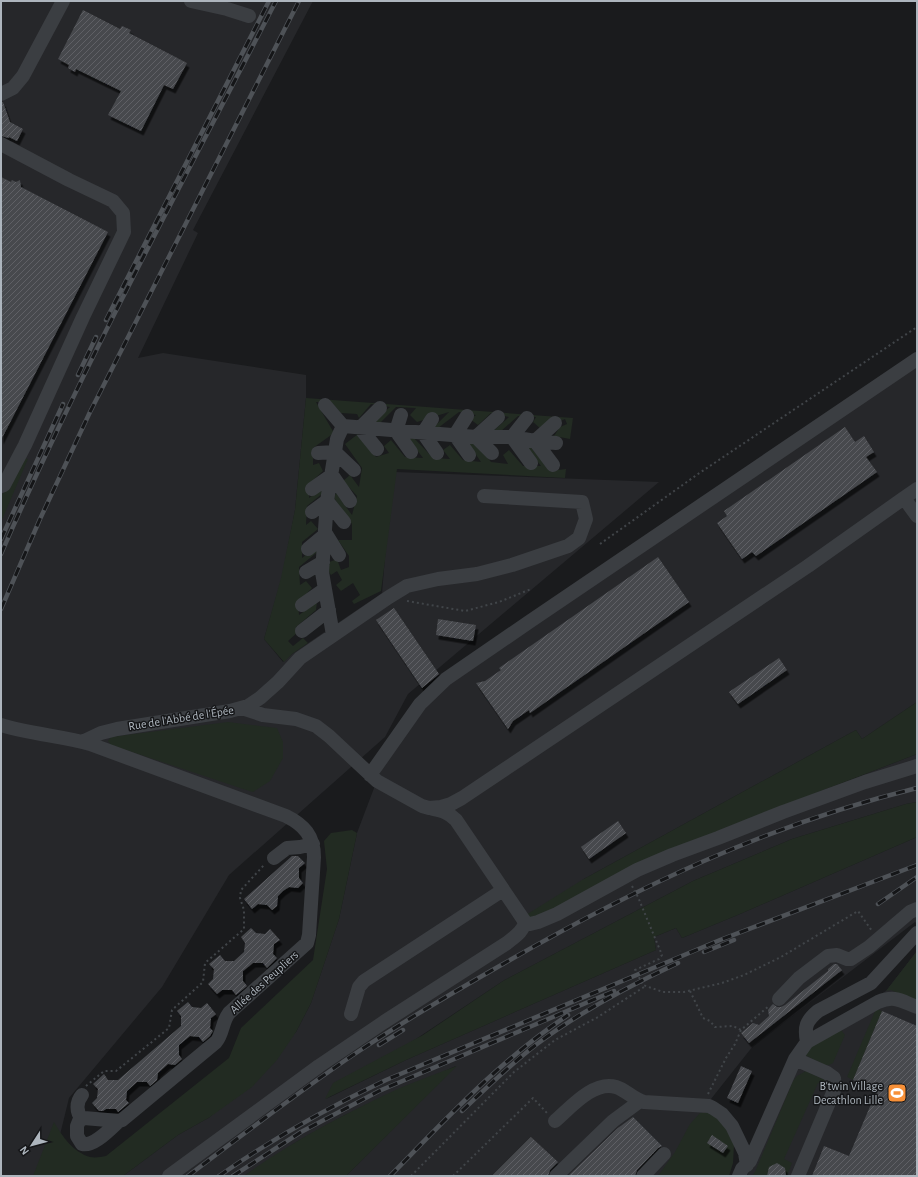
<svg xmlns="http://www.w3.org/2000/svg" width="918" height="1177" font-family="'Alegreya Sans',sans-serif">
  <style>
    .built { fill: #26272a }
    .grass { fill: #222b22 }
    .building { fill: url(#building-hatch); filter: url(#shadow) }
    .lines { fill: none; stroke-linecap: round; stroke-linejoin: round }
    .path { stroke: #414549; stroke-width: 2; stroke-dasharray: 2 3; stroke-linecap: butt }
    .minor { stroke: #3b3e42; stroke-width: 14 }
    .rail-casing { stroke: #4e5257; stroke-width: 4.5 }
    .rail { stroke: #151618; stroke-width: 3; stroke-dasharray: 9; stroke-linecap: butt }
    .labels { text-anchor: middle; stroke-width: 3; stroke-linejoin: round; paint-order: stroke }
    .street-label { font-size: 12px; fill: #adb5bd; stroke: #151618 }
    .poi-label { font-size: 12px; fill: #adb5bd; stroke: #151618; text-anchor: end }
  </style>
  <defs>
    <pattern id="building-hatch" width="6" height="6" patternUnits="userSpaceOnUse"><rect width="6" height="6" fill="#47494d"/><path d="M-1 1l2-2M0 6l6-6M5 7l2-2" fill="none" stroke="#5f6165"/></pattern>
    <filter id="shadow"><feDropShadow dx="2.5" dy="4.5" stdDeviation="0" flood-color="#0009"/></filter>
  </defs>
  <rect width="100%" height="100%" fill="#1a1b1d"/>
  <path class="built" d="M1,1H313L193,230L198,233L138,358L163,353L306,375V398L295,510L282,577L264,639L283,662L292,654L382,593L388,522L395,472L659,482L408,694L385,737L229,875L162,987L69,1098L58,1143L38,1176H1Z
    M917,361V702L862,739L856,730L582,880L728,827L917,754V802L906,804L792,839L693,881L503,981L326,1099L406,1060L656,950L654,937L676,928L682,938L740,914L917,837V924L915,922L753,1046L711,1099L709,1106L662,1176H346L456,1066L345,1115L298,1141L244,1176H123L178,1135L210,1117L296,1032L311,1003L339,919L357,833L382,767L431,697Z
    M917,951V1176H747L800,1056L826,1026L886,991Z"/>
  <path class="grass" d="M306,398L573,418L570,439L554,436L560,427L567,424L565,419L541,429L533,422L536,417L518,416L500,432L491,433L509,417L491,413L478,425L470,419L476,415L459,412L438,428L434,427L449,412L417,422L410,415L416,408L396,407L378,425L370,424L390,407L371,404L359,418L357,414L341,413L331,402H316L334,433L313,448V465L319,463L323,471L310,483L309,498L328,484L327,490L307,506L306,525L311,521L318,529L302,542V558L322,543L321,549L299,567L300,585L306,581L312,588L298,602L299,615L317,602L316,610L296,627L298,632L288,641L293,646L303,638L308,643L292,654L284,662L264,639L281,578L295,510Z
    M358,434L376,457L389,453L384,446L391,440L405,457L423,458L407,437L414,438L433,458L450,459L443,450L450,445L463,460L481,462L466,440L474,441L491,462L508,464L503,455L509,450L523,466H541L526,447H531L550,471L566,469L565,478L397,469L381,591L354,604L352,601L360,595L353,583L341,591L336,585L342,580L337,571L331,575L327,569V563L337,559L341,570L349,567V556L338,540H352V524L334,498L336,493L352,515L357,496L343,481L350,475L359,487L362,468L345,444Z
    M23,458L28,459L1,522V495L8,489Z
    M917,702V754L728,827L544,915L532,919L526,915L582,880L856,730L862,739Z
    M228,722L277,728L283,742V758L270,781L253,792L240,788L111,745L108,741L111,737Z
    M917,802V837L740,914L682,938L676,928L654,937L656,950L406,1060L325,1099L333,1083L423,1035L503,981L693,881L792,839L906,804Z
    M352,830L357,833L339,919L311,1003L296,1032L277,1060L252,1087L210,1117L178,1135L123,1176H33L54,1122C62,1136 73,1152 90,1157C95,1158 101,1157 106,1156L229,1058L241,1028L313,960L327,869L324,841L331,833Z
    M917,951V1001L891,990L886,991Z
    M876,1009L882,1011L853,1080L847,1077Z
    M841,1030L845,1035L833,1063L829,1065H825L805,1055L808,1046Z
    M457,1066L346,1176H244C292,1141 346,1113 400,1088C419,1080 438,1073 457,1066Z
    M806,1071L825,1080V1086L818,1083L784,1159L792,1163L787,1176H752L755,1172L793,1081L797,1076Z
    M709,1112L726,1125L734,1145L733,1163L729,1176H658L675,1152L690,1124L700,1113Z"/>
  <path class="building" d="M83,10L120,29L122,26L131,30L129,33L187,63L173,89L164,85L141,131L108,115L121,91L76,69L75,72L68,68L69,65L58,59Z
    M1,102H3L10,122L23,129L17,141L9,137V138L1,136Z
    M1,177L11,182L12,180L16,182L20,180L21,187L108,232L1,440Z
    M845,427L855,442L864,436L874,452L866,457L877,472L756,556L752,552L742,559L717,523L727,516L724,511Z
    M658,557L689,602L530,713L529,710L513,721L508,729L476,683L485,681L501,670L499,668Z
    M394,608L439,674L422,688L376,620Z
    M438,619L476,625L473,641L436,635Z
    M779,658L787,670L738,704L729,692Z
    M618,821L626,833L589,859L581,847Z
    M292,856H298L305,863L299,868V878L303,883L298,888L289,887L283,891L278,896L277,906L272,910L267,905L258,904L252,909L244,899Z
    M251,928L256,933L265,934L270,929L280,940L274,944L273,954L277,958L267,968L263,963H253L243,971V981L247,986L236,995L232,990H222L217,994L208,984L213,979L214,969L209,964L220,955L225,961H234L244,952L245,943L241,937Z
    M834,964H837L842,970L749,1043L741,1033L753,1023L759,1025L769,1016L768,1010L771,1006L773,1004L777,1007H781L785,1005L828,971V969Z
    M188,1002L192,1007L201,1008L207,1003L216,1014L211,1018L210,1028L213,1031L210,1036L203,1042L199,1037L190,1036L179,1045V1055L182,1059L175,1065L168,1064L158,1073L157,1080L150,1086L147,1082H137L127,1091L126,1100L129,1103L118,1112L116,1109H106L103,1111H99L92,1103L97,1098L98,1089L93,1084L104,1074L108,1080H118L181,1026V1016L177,1011Z
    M882,1011L917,1026V1176H812L824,1146L849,1156L877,1090L853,1080Z
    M741,1066L752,1071L738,1103L727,1098Z
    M633,1117L662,1146L658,1148L637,1170L635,1176H568L618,1128Z
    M712,1135L728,1146L723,1153L707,1143Z
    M531,1137L558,1162L550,1170L548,1176H492Z
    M777,1163L785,1168L786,1176H767L769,1167Z"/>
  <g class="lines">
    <path class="path" d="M600,544L698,474L917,327
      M407,601L465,611L499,602L531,589
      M632,886L638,897L662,955L659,959L635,970L643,985L663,992H684L722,983L744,975L781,957L858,911L872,931
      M690,991L703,1018L710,1021L715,1027L733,1026L741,1030
      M86,1086L104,1071H116L169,1028L172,1010L203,982L205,963L244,929V910L240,898L241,890L264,865
      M708,1094L726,1058L735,1044L741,1030L769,1006
      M411,1176L514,1072L555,1040L598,1017L644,987
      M453,1176L533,1098L547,1113"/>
    <path class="minor" d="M191,1L227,9L249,16
      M1,94L13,88L23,76L63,1
      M1,144L69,180L113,201L123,213L124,232L83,317L25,445L4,485L1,486
      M325,405L343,426
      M401,415L396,431L411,452
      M467,416L455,435L469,455
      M527,418L512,437L531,463
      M432,419L423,433L437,453
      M377,449L360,428L380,408
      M318,453L335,452L354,470
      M492,453L476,437L498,417
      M553,465L535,441L555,423
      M312,489L332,475L350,501
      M904,498L917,489
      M312,512L327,501L344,522
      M308,549L326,534L339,555
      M306,572L323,562
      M302,605L325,589
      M302,631L329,610
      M333,635L322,572L327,501L337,439L343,426L476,437H512L535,441L556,443
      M242,708L263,715L296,719L316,726L329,736L377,781L422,806L429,808L441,807L451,804L462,798L808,566L904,498L917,516
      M1,725C30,734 61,736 90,744L286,816C304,825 314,836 314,857L309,935L307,943L229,1013C222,1022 223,1034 216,1042L122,1120L119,1121L84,1118L79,1121L77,1126V1136L82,1144C94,1147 110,1129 119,1121
      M82,742L101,733L117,729L230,711L248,706L260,698L278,682L300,658L389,597L407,586L438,579L477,574L512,565L568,546L579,538L586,519L582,502L484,496
      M370,775L420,704L446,679L529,622L917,359
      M274,858L287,848L300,847L313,844
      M525,922L530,924L538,922L557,914L637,870L672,855L718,838L783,812L865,782L917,766
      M779,999L799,978L828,956L837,955L847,959H851L869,947L910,912L917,909
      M351,1014L359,987L364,981L503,890
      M807,1042C804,1027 806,1021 818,1011L871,983L917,933
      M795,1059L827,1073L834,1078L835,1088L798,1176
      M82,1119C76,1112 76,1102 82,1095
      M555,1121C570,1108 594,1080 616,1087C626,1090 633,1099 644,1102L709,1106L713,1108L722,1114L732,1126L745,1153L747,1165
      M169,1176L319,1066L384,1022L507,943C514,937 523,932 525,922L456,820C449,813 443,811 433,809
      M556,1176L613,1121L640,1101
      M643,1176L664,1154
      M739,1176L742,1169L750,1161L795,1059L807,1042L878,1002C895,995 901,1001 917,1007"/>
    <g class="rail-casing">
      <path id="rail" d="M106,320L269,1
        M78,375L96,337
        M1,539L63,404
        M1,554C83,365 182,184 276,1
        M1,609L40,519L90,412L299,1
        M878,904L917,877
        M704,952L734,940
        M379,1045L403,1030
        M462,1111C486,1088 511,1064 537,1044C581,1011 629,986 678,963
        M188,1176C242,1135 297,1093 353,1055C402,1022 452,993 503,964C637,887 767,825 917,788
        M219,1176C272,1139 327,1108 386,1080L720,940L917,865
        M233,1176L301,1132L379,1091L614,991
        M390,1176C446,1119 500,1060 568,1015"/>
    </g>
    <use href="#rail" class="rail"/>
  </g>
  <defs>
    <g id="stadium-square" transform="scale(1)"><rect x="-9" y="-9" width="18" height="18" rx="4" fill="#f79038" stroke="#151618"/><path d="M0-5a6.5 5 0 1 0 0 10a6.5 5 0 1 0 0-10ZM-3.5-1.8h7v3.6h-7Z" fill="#fff"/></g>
  </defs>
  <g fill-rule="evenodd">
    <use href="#stadium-square" x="897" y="1093"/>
  </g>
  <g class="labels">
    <g class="street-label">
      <text transform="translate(181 718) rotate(-9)" y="4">Rue de l'Abbé de l'Épée</text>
      <text transform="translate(264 982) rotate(-42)" y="4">Allée des Peupliers</text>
    </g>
    <g class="poi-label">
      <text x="883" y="1090">B'twin Village<tspan x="883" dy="14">Decathlon Lille</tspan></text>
    </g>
  </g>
  <rect width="918" height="1177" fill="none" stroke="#adb5bd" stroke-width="4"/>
  <g transform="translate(32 1145) rotate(234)" stroke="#151618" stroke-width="3" paint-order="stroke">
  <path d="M0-3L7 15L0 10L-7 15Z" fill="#adb5bd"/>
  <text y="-6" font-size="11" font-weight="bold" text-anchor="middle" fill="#adb5bd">N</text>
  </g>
</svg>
